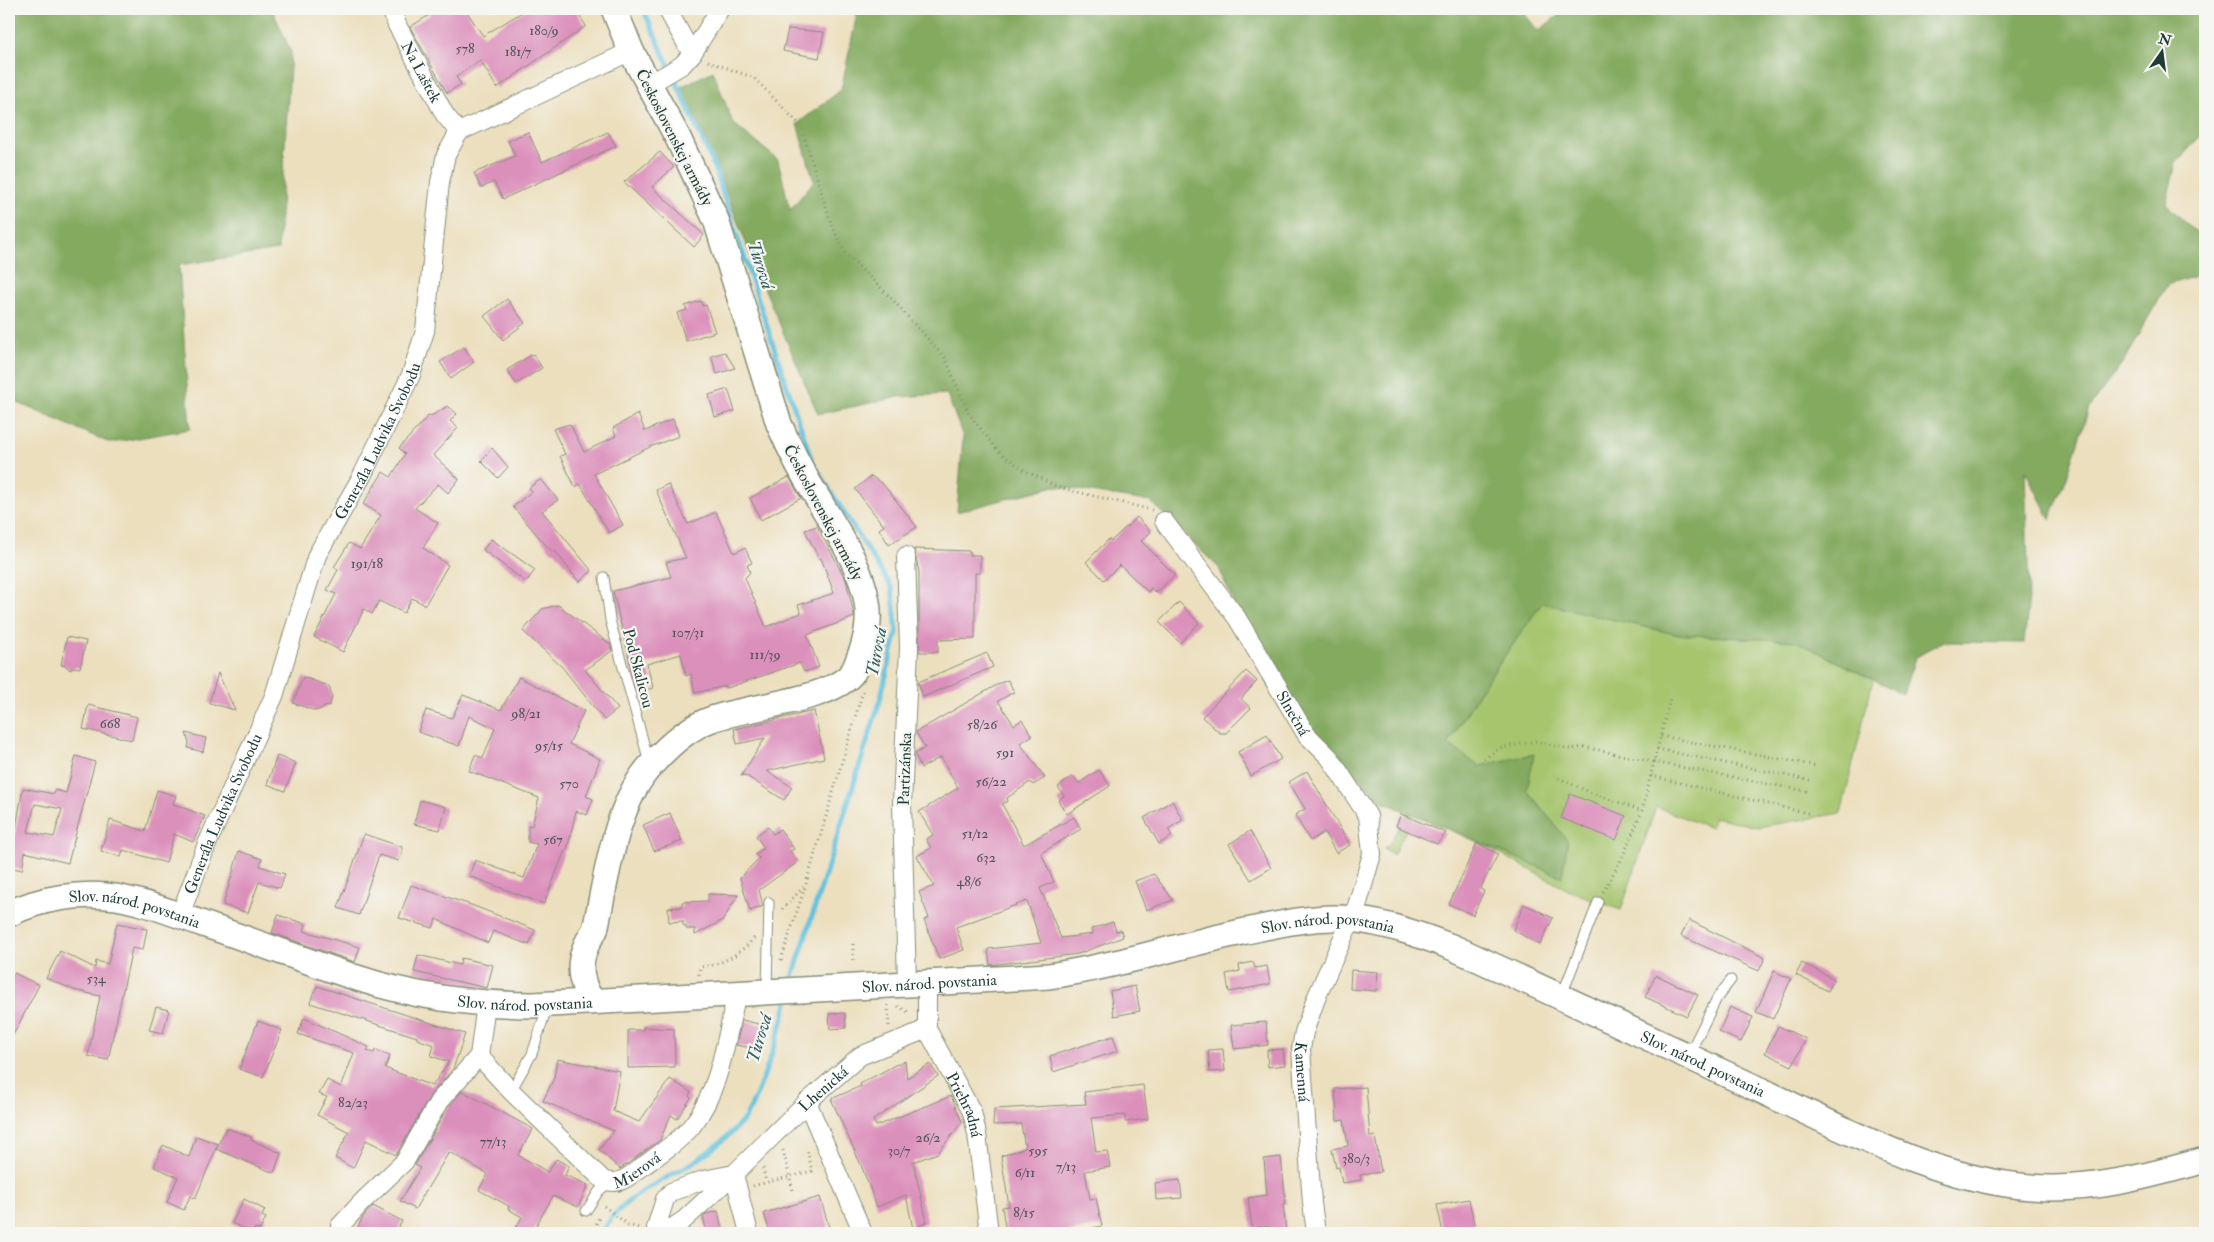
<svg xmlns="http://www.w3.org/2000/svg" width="2214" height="1242" font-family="'IM FELL Double Pica',serif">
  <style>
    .green { fill: #a6c56d; stroke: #628150 }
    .forest { fill: #84aa60; stroke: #52744a }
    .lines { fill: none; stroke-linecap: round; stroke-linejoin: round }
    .stream { stroke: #60c1de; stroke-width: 5 }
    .building { fill: #db8fbb; fill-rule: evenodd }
    .lane-casing { stroke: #868e79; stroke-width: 11 }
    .street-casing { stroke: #868e79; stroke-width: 20 }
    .secondary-casing { stroke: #868e79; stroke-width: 28 }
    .path { stroke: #868e79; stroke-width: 3; stroke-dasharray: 1 4; stroke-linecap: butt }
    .lane { stroke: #fff; stroke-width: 9 }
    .street { stroke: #fff; stroke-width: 18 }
    .secondary { stroke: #fff; stroke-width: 25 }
    .labels { text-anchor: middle; stroke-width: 4.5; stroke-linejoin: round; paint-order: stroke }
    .number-label { font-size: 14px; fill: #4e5256 }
    .street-label { font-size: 16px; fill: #1f3d34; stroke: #f6f6f2 }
    .water-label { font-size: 18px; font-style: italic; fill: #2f5e5e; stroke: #f6f6f2 }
  </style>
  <rect width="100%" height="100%" fill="#f6f6f2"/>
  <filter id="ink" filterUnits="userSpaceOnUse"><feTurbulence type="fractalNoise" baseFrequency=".02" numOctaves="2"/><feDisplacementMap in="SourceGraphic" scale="10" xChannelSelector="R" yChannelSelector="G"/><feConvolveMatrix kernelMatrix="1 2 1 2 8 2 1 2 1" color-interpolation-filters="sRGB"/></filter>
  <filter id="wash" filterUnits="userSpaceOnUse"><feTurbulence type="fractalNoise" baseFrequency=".0096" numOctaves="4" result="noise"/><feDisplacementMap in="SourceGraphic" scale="20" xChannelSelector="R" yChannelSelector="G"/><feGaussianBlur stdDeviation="1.12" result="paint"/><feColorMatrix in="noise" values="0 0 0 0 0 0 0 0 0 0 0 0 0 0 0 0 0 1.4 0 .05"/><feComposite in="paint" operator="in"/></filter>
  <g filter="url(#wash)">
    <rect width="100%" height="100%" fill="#ecdfbe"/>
    <path class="green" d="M1542,603L1675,634L1796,641L1873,680L1841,813L1758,827L1714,817L1711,828L1656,807L1621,910L1570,891L1478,842L1423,818L1417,809L1393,855L1384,848L1388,846L1478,694Z"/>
    <path class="forest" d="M9,9H272L291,52L278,250L179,265L190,429L110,443L9,399Z
      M858,9H1521L1538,31L1567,9H2205V131L2176,163L2166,204L2205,241V273L2167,285L2123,362L2089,408L2066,480L2050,519L2025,470L2029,598L2024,643L1942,642L1915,658L1903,694L1796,641L1675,634L1542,603L1478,694L1448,744L1479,766L1534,754L1527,790L1568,841L1562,877L1383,802L1270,688L1219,568L1151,502L1055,486L957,512L963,437L947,394L899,397L818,414L754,264L704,136L680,87L713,71L733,123L778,160L790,210L814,181L797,124L841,90Z"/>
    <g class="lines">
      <path class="stream" d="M643,9L712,161L813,464L892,588L897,632L879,704L791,983
        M603,1233C615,1199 668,1179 697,1160C710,1151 730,1135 741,1123C756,1107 783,1023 788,998"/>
    </g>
    <g id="blocks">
      <path class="building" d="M428,9H465L483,36L527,9H575L586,26L497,88L480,60L456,77L461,84L447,93L410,27L431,14Z
        M788,29L824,32L819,58L783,51Z
        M528,132L542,162L608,132L616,146L503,199L494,182L481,188L474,173L515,156L508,141Z
        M660,152L674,167L652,187L704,235L694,247L624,182Z
        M507,299L525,323L503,340L484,316Z
        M701,301L702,306L706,305L715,332L686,341L677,313L687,310L685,306Z
        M464,347L474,362L451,379L440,362Z
        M725,352L735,368L717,374L711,356Z
        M533,354L542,368L516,384L507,370Z
        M728,389L735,411L715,417L709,395Z
        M448,406L457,414L450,421L458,428L433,455L459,479L448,493L438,484L415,508L438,523L423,548L448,565L425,605L412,598L404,613L379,601L372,614L364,609L343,652L314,637L336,594L327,590L338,570L334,567L349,543L360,549L381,515L363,504L383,472L391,477L405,454L399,448L429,415L431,416Z
        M638,414L645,431L673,419L679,436L650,447L594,474L623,525L609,533L580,484L575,487L560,456L565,454L553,429L570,424L584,452L616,436L613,428Z
        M492,448L508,467L498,478L481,461Z
        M871,476L883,484L917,527L889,545L879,529L884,526L855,489Z
        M789,477L801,498L761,520L750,498Z
        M541,479L558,500L542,511L592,571L579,582L555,551H551L513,507L532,491L529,488Z
        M668,484L688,524L716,512L734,553L745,548L752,563L747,565L750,572L745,578L766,627L801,613L798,605L834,593L821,558L819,559L805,530L817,526L846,580L854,615V617L807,635L819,667L804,672L800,663L727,688L726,686L695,693L691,674L686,676L681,654L647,664L653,688L637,692L613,591L671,577L666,562L686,558L656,490Z
        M1137,517L1151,532L1141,541L1175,575L1156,593L1151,588L1148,592L1120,565L1104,580L1086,562L1109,539L1111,541Z
        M491,539L535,570L526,582L483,550Z
        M914,549L970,551V555H980V573H975V639L938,640V652H919V572Z
        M1179,602L1199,623L1180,643L1159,622Z
        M558,605L610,644L612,651L585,670L618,709L604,720L562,667L523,631L542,609Z
        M67,637L86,641L80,668L74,667L70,670L66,666L61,665Z
        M987,653L993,667L923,697L918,682Z
        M1246,671L1257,681L1241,699L1251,708L1226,733H1220L1202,717Z
        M218,673L235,710L209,703Z
        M303,677L329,686L332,697L330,705L316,711L293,703Z
        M519,677L584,711L569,744L600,759L586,796L593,799L587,815L576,811L567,850H565L544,904L469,876L475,860L524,878L537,844L528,842V825L532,826L539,798L469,771L475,755L483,758L495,728L469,716L459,746L418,732L426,710L452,718L463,695L501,710Z
        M1008,680L1014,692L998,701L1014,725L1022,720L1032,736L1020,743L1045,778L1033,785L1030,782L1007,798L1008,801L1002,804L1024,845L1074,817L1081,829L1041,853L1054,882L1040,888L1061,938L1093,934L1091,929L1113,922L1116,931L1121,930L1123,937L1078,954L990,965L988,949L1041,943L1027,901L956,927L964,950L939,959L924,920L929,918L919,892L934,886L917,856L931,848L926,839L933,835L919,812L958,788L941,757L921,768L915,754L925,748L916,732L1000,683Z
        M88,705L137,717L132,740L83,729Z
        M814,711L824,758L767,771L792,787L784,800L745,775L741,776L765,738L737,744L734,729Z
        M186,733L206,738L203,752L188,748L189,743Z
        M1267,735L1281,759L1251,776L1238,752Z
        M76,756L95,762L68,863L25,852L22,870L9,867L23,788L54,794L55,790L66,793ZM35,804L62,809L54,837L28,832Z
        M277,756L296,763L285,791L267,784Z
        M1099,770L1110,786L1067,814L1058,801L1064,796L1058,787L1073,776L1079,783Z
        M1307,771L1350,845L1336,853L1324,832L1310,841L1295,815L1305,809L1289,782Z
        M157,790L176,796L173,804L205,816L193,842L174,834L166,863L123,850L121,857L101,851L110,820L145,831Z
        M1570,794L1626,816L1616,840L1561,818Z
        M420,800L446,807L440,830L414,824Z
        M1172,801L1183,820L1168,829L1172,836L1159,844L1144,818Z
        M670,813L682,841L654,851L643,825Z
        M1401,814L1446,833L1437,844L1396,826Z
        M768,827L773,834L780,829L794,849L790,851L798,862L759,890L763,906L750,911L740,878L759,858L755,854L764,848L756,836Z
        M1250,831L1271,868L1251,880L1229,844Z
        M364,834L402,847V853L399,861L379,855L359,915L338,908Z
        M1477,843L1498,854L1480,889L1484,891L1473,915L1449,904Z
        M239,851L262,859L260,866L285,874L280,888L259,882L248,913L223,905Z
        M1154,874L1173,900L1146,910L1135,881Z
        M411,885L474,906L535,930L529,945L493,931L488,943L436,919L433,928L399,918Z
        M708,894L738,895L723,920L695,935V929H686V926L683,925V921L669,922L668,908L682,907V902L708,901Z
        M1524,904L1553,918L1540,945L1513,930Z
        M278,915L306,924L304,931L360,947L355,962L272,933Z
        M1689,920L1765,958L1759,971L1681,936Z
        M117,923L147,929L143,950L132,948L108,1060L88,1056L100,996L74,990L46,978L60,951L95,968L96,961L108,964Z
        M418,955L460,965L461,958L493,965L487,988L414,972Z
        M1253,962L1255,968L1267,966L1270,984L1229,992L1226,974L1240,971L1239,965Z
        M1802,963L1834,979L1828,991L1796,975Z
        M1351,970L1378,972L1376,991L1350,989Z
        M1774,971L1791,979L1773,1019L1756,1012Z
        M14,973L39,985L9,1043V983Z
        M1656,975L1698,995L1687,1016L1645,997Z
        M317,986L465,1034L453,1069L430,1096L396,1155L366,1140L353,1168L335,1158L349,1132L317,1115L327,1097L319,1094L327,1080L341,1087L354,1053L298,1034L304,1018L369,1047L367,1051L374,1053L375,1050L390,1056L385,1068L432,1086L449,1062L431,1056L434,1045L417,1039V1037L310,1003Z
        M1135,986L1140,1011L1114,1016L1110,991Z
        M156,1007L169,1010L163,1033L149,1030Z
        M1730,1007L1753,1017L1741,1042L1719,1032Z
        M845,1013L846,1028L830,1029L829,1014Z
        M742,1020L763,1025L757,1049L736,1045Z
        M258,1021L282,1030L263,1077L239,1069Z
        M1266,1022L1268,1045L1234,1049L1231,1025Z
        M1778,1026L1806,1039L1792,1066L1765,1053Z
        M643,1027L674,1029L675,1067L628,1068V1030H643Z
        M1113,1036L1118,1051L1053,1072L1050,1056Z
        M1223,1049L1225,1071L1210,1072L1208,1050Z
        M1283,1049L1285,1065L1268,1067L1267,1050Z
        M557,1059L620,1071L613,1111L639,1122L670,1079L691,1092L689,1096L691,1098L677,1119L671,1115L660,1140L620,1169L599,1150L614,1131L543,1101L554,1078Z
        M905,1061L907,1078L930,1064L938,1076L873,1120L876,1126L951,1096L962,1122L938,1153L913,1162L927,1222L913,1229L906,1195L877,1207L861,1165L831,1099L861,1086L860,1084L895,1065Z
        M1143,1085L1148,1119L1125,1122V1115L1091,1118L1096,1152L1107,1151L1110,1167L1085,1171L1090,1199L1096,1198L1102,1226L1067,1233H1006L1002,1207L1009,1206L1001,1156L1025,1148L1021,1124L993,1125L994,1109L1086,1104L1084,1092Z
        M1366,1087L1370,1137L1375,1136L1381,1172L1360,1175L1361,1180L1342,1183L1339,1167L1336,1168L1332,1149L1348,1146L1344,1120L1337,1121L1335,1089Z
        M462,1091L533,1129L518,1155L548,1172L556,1159L569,1166L565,1175L588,1185L578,1207L553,1196L532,1233H513L522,1217L508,1209L509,1206L479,1190L488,1174L449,1152L415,1209L400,1201L420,1168L415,1165L448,1107Z
        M226,1128L251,1137V1140L281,1153L274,1173L216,1149Z
        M196,1136L218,1144L195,1199L190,1196L184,1210L167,1202L178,1177L154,1167L163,1145L189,1157Z
        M1281,1157L1286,1204H1283L1286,1231L1270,1233L1269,1226L1252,1228L1248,1198L1267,1195L1264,1159Z
        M1180,1180L1182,1198L1156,1200L1155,1183Z
        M820,1197L829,1227L807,1233H770L764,1213Z
        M244,1199L265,1210L262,1216L266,1218L260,1230L255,1228L253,1233L232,1223Z
        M1469,1199L1476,1233H1443L1437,1205Z
        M373,1206L402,1221L396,1233H355L363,1217Z
        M718,1211L723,1233H707L703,1217L706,1214Z"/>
    </g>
  </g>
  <g filter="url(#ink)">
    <use href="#blocks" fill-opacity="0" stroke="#868e79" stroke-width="1"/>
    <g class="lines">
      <g class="lane-casing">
        <path id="lane" d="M604,577L610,620L649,762
          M767,990L769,902
          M1562,995L1598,902
          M1688,1056L1717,998L1731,980
          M511,1091L532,1054L548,1005
          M586,1211L599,1191L609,1183"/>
      </g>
      <g class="street-casing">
        <g id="street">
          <path id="s1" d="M391,9L397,25L445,115L459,132"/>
          <path d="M692,54L720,9"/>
          <path d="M650,84L682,65L692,54L667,9"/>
          <path id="s2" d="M1164,521L1237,618L1306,734L1330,758L1368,816L1372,854L1357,906L1317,996L1304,1032L1301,1049L1312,1203L1316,1233"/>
          <path d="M906,556L909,648L902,804L907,983"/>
          <path id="s3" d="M180,915L207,844L274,696L317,555L362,476L411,375L425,331L440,182L446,155L459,132L631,51"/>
          <path id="s4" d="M927,982V1029L972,1112L977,1134L989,1233"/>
          <path id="s5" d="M486,1004L479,1056L511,1091L603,1180C620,1187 630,1175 643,1166C660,1154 678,1142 691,1127C721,1090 726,1037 737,993"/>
          <path d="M807,1102L863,1233"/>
          <path d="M340,1226L362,1202L405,1161L439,1101L479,1056"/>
          <path id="s6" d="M749,1233L734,1174L684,1220L672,1228H656L665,1199L671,1192L703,1180L734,1174L807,1102L860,1056L927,1029"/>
        </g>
      </g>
      <g class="secondary-casing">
        <g id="secondary">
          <path id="s7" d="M9,914C39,898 82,892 116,897C145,902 176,914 203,924C253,941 303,960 354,977C414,997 470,1004 533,1005L1049,976C1117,966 1180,945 1246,931C1280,924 1317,915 1352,919C1387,923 1421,935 1454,948C1556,994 1657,1042 1758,1089C1846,1130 1933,1179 2031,1187C2090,1192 2149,1176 2205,1160"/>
          <path d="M587,992C576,970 581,950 595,930C607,878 614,805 652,764C668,746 689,727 712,719C747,706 832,701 853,672C857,666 859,657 862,651C867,636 870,618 867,602C861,565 836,530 817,497C802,473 790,449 779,424L716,220L678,138L631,51L614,9"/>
        </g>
      </g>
      <path class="path" d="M708,61L754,78L801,126L831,223L845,253L891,298L945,358L969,414L998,451L1024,470L1057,487L1152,510
        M1661,736L1817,766
        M1657,749L1813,781
        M1484,759L1500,748L1536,741L1570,749L1584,747L1654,762L1670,699
        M1554,776L1587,791L1642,811
        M1651,776L1811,814
        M1603,892L1623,856L1642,811L1654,762L1810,792
        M782,909L806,885
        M853,944V964
        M781,960L806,884L863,691
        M699,975L700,967C723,965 740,954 755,937
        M888,1005L889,1026
        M898,1006L910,1013
        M783,1150L793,1190
        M763,1168L766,1182
        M753,1186L812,1171L807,1149
        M604,1206L628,1225L639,1228
        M592,1233L599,1218"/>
      <use href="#lane" class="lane"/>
      <use href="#street" class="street"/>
      <use href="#secondary" class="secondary"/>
    </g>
  </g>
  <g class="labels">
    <g class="number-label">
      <text x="544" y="35">180/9</text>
      <text x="465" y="53">578</text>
      <text x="518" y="56">181/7</text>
      <text x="367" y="568">191/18</text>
      <text x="688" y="637">107/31</text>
      <text x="765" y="659">111/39</text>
      <text x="526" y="718">98/21</text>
      <text x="110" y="728">668</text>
      <text x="982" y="729">58/26</text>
      <text x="549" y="750">95/15</text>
      <text x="1005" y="757">591</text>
      <text x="991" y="786">56/22</text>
      <text x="569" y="788">570</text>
      <text x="975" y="838">51/12</text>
      <text x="553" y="844">567</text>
      <text x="986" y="862">632</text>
      <text x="969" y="886">48/6</text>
      <text x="96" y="983">534</text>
      <text x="353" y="1107">82/23</text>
      <text x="928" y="1142">26/2</text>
      <text x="493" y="1146">77/13</text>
      <text x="899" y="1155">30/7</text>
      <text x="1038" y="1155">595</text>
      <text x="1356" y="1163">380/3</text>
      <text x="1066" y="1171">7/13</text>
      <text x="1025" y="1177">6/11</text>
      <text x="1024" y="1217">8/15</text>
    </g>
    <g class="street-label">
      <text dy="6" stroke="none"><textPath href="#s1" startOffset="70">Na Laštek</textPath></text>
      <text transform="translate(675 137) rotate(63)" y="6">Československej armády</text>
      <text dy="6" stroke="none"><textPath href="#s3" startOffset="515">Generála Ludvika Svobodu</textPath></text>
      <text transform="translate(824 512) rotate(62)" y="6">Československej armády</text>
      <text transform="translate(639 668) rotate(75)" y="6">Pod Skalicou</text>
      <text dy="6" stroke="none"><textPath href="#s2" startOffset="232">Slnečná</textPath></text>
      <text transform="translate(904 769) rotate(-88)" y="6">Partizánska</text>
      <text dy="6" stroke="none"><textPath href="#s3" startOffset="110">Generála Ludvika Svobodu</textPath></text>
      <text dy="6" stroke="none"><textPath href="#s7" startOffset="130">Slov. národ. povstania</textPath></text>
      <text dy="6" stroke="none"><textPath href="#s7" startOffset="1345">Slov. národ. povstania</textPath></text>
      <text dy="6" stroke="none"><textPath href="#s7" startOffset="940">Slov. národ. povstania</textPath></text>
      <text dy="6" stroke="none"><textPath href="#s7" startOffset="535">Slov. národ. povstania</textPath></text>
      <text dy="6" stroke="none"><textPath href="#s7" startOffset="1750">Slov. národ. povstania</textPath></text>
      <text dy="6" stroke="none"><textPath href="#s2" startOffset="629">Kamenná</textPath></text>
      <text dy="6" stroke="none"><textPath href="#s6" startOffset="388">Lhenická</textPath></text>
      <text dy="6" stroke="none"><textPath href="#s4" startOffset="132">Priehradná</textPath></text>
      <text dy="6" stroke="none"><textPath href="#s5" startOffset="265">Mierová</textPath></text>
    </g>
    <g class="water-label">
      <text transform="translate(761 265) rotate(72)" y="6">Turová</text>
      <text transform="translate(876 652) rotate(-79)" y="6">Turová</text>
      <text transform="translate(759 1038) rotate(-73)" y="6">Turová</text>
    </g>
  </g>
  <rect width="2214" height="1242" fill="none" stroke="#f6f6f2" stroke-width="30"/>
  <g transform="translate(2162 52) rotate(14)" stroke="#f6f6f2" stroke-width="4" paint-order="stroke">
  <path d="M0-4L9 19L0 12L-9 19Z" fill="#1f3d34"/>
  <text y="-8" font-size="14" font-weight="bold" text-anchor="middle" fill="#1f3d34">N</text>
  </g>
</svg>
